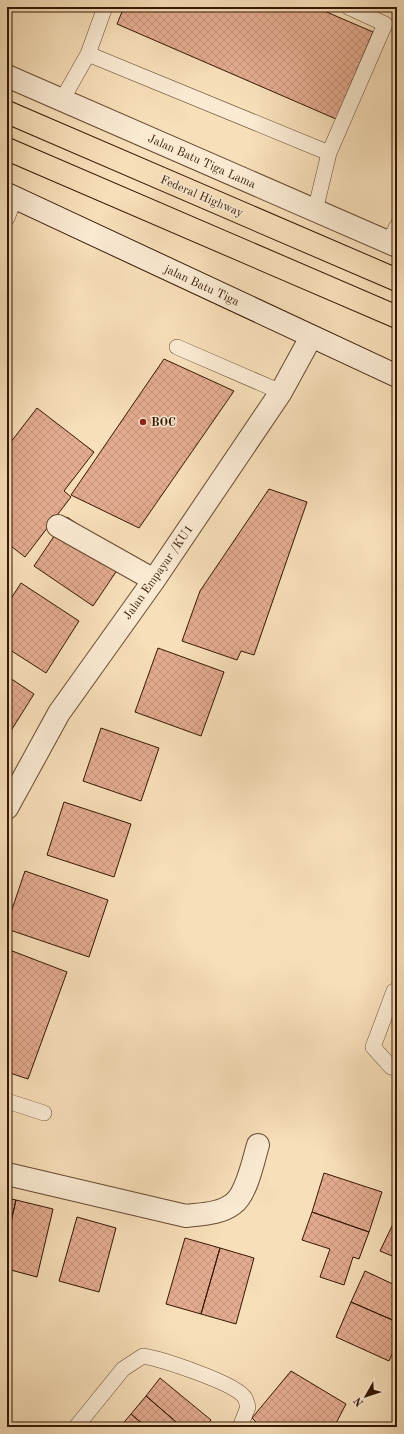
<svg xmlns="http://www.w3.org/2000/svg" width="404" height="1434" font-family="'Old Standard TT',serif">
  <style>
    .building { fill: url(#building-cross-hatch); stroke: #351703 }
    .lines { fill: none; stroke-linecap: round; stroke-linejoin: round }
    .lane-casing { stroke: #664930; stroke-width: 16 }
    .street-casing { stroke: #664930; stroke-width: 24 }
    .secondary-casing { stroke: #351703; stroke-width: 24 }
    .highway-casing { stroke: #351703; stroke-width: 24 }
    .lane { stroke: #faead2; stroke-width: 15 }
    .street { stroke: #faead2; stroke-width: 22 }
    .secondary { stroke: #faead2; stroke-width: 22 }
    .highway { stroke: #f7dfb9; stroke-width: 22 }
    .poi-dot { fill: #8f2418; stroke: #faead2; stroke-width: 1.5 }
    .labels { text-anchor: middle; stroke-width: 3; stroke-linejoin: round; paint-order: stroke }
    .street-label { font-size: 12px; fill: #351703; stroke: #faead2 }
    .poi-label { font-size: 12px; font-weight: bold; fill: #351703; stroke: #faead2; text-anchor: start }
  </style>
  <defs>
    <pattern id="building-cross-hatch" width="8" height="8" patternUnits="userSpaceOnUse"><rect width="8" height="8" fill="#e4ac90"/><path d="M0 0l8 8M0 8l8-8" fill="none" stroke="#c4937b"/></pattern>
  </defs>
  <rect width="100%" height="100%" fill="#f7dfb9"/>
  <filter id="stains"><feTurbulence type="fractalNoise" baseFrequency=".005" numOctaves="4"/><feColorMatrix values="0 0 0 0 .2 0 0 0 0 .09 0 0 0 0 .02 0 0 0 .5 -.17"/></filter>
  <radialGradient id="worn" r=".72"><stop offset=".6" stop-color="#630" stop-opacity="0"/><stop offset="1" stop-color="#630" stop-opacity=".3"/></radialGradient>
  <path class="building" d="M124,7H315L373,32L336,119L117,24Z
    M164,359L234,391L139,528L71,495Z
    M37,408L94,452L64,491L71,497L25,557L7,543V447Z
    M269,489L307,502L254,655L241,651L237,660L182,641L200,591Z
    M67,517L126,557L93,606L34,566Z
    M21,583L79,621L46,673L7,648V605Z
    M158,648L224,672L201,736L135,712Z
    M7,676L34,694L7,737Z
    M101,728L159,748L141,801L83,781Z
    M64,802L131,824L114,877L47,855Z
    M25,871L108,900L89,957L7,929V924Z
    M7,949L67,972L28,1079L7,1072Z
    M324,1173L382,1192L369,1232L312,1212Z
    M7,1198L16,1200L7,1239Z
    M16,1200L53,1209L37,1277L7,1269V1239Z
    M312,1212L369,1232L359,1259L353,1257L344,1285L320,1277L330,1249L302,1240Z
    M397,1215V1224L394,1222Z
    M77,1217L116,1228L99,1292L59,1281Z
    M394,1222L397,1224V1258L380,1251Z
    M185,1238L220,1248L201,1314L166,1304Z
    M220,1248L254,1258L236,1324L201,1314Z
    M365,1271L397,1286V1322L351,1302Z
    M351,1302L397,1322V1343L389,1361L336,1337Z
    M291,1371L346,1404L334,1427H261L252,1418Z
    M160,1378L211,1420L206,1427H182L146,1396Z
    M146,1396L182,1427H146L131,1414Z
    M131,1414L146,1427H120Z"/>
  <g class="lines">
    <g class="lane-casing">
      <path id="lane" d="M88,54L329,153
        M62,100L88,54L105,7
        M315,211L329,153L385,24L348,7
        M7,218L15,198
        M389,242L397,226
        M177,347L281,392
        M397,993L394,991L373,1047L391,1067L397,1068
        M7,1101L44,1113
        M76,1427L123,1369L143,1356C161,1359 236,1383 245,1398C246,1400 247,1404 248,1407L240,1427"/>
    </g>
    <g class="street-casing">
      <path id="street" d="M7,76L397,246
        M58,526L154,580
        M7,808L59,713L154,580L281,392L311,337
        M7,1174L186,1216C201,1214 220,1214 233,1204C247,1194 253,1161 258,1145"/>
    </g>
    <g class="secondary-casing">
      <path id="secondary" d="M7,194L397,376"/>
    </g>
    <g class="highway-casing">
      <path id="highway" d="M7,112L397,280
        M7,149L397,317"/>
    </g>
    <use href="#lane" class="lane"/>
    <use href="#street" class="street"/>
    <use href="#secondary" class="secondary"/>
    <use href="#highway" class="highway"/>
  </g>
  <circle class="poi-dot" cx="143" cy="422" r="4"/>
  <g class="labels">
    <g class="street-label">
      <text transform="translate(202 161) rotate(24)" y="4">Jalan Batu Tiga Lama</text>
      <text transform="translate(202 196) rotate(23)" y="4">Federal Highway</text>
      <text transform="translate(202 285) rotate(25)" y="4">jalan Batu Tiga</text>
      <text transform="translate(158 572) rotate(-55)" y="4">Jalan Empayar /KU1</text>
    </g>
    <g class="poi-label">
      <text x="151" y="426">BOC</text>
    </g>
  </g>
  <rect width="404" height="1434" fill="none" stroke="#f7dfb9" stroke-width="24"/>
  <rect x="8" y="8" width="388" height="1418" fill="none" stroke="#351703" stroke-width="2"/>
  <rect x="12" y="12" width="380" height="1410" fill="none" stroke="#351703"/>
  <g transform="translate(366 1396) rotate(231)" stroke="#faead2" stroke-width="3" paint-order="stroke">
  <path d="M0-3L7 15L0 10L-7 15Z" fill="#351703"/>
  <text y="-6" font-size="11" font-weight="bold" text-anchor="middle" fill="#351703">N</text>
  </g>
  <rect width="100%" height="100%" filter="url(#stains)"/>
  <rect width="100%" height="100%" fill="url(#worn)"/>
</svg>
